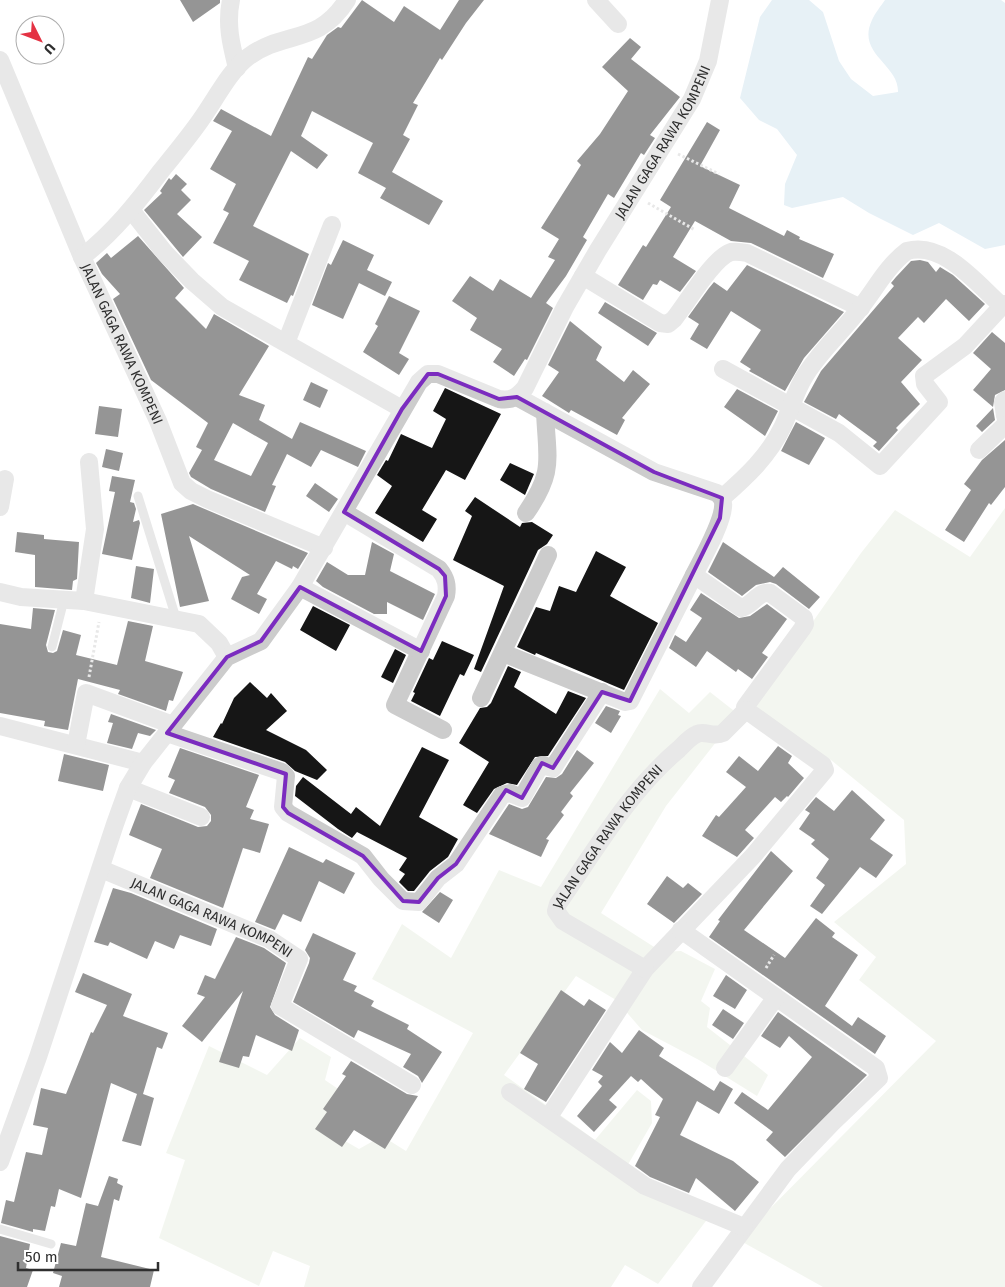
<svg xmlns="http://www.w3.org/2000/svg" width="1005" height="1287" font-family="'Fira Sans',sans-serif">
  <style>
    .green { fill: #e5ecdd }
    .water { fill: #c9dfec }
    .building { fill: #161616; fill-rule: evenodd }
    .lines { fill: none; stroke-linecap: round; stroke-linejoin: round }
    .path { stroke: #ccc; stroke-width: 3; stroke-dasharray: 2.5 2.5; stroke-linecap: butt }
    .service { stroke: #ccc; stroke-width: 9 }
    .minor { stroke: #ccc; stroke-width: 18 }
    .marked { fill: none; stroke: #7b2cbf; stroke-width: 4; stroke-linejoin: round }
    .labels { text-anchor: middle; stroke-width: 5; stroke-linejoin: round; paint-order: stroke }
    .street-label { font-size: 14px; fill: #2f2f2f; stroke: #fff }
  </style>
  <rect width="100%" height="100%" fill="#fff"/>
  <path class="green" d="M1005,508V1287H823L739,1240L936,1041L859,980L876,957L834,922L906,864L904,820L831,760L751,710L861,553L895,510L970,557Z
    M660,689L689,713L710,692L738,714L666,806L601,913L662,952L681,951L715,969L701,1001L710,1008L707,1027L768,1075L757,1096L699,1060L642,1030L616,1000L576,976L504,1075L595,1140L637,1090L651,1101L652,1123L626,1168L709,1217L658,1284L625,1265L611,1287H304L310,1266L273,1251L259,1286L159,1238L185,1160L166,1153L209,1046L267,1075L300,1038L331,1057L325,1080L347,1095L328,1131L359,1149L382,1136L406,1151L473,1033L372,979L402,924L451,958L499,870L541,887Z"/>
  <path class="water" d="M772,0H809L823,12L839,61L851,79L873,96L898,92C899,64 856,54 872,20C875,13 881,6 885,0H1001L1005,3V245L985,249L939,223L913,235L869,213L843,197L792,208L784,205L785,184L797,155L777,129L759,120L740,98L760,17Z"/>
  <path class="building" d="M180,0H220V3L193,22Z
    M362,0L394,22L404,6L440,30L459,0H484L466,23L442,60L440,58L413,103L418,105L403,135L410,139L392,172L443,201L429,225L380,198L386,188L358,173L373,143L312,111L301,136L328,155L317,169L291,151L253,226L309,254L293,296L291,295L287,303L239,280L249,261L213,243L229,213L223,210L236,184L210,169L232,131L213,121L221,109L271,136L308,57L312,59L327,35L338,27L341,28Z
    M630,38L641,47L631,59L680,97L650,135L655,138L644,155L641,153L614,198L608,194L583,237L587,240L566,276L546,303L553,308L527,360L525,359L514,376L493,362L502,349L470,330L477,318L452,301L470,276L493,291L500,279L531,298L555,260L548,257L559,239L541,228L581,165L577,161L600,134L628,91L602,67Z
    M707,122L720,130L700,166L740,185L729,208L784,236L787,230L800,237L799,239L834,254L823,278L751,243L731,241L695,221L673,257L696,271L680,292L660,280L657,285L653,284L643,300L618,285L643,245L646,247L671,207L660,200Z
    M176,174L187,184L181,190L191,200L177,214L202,237L183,257L144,210L162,193L160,191L169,178L171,180Z
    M138,236L184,288L175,298L206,329L214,314L269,346L239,395L265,405L259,420L292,439L300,422L366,451L358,467L321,450L311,467L287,454L272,485L276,486L265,512L211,489L191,477L189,473L202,450L196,447L208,423L151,380L113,299L120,294L102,274L96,263L107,253L111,258ZM233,423L268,443L251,476L214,460Z
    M343,240L374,255L367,270L392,282L385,296L359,283L343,319L312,305L328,263L331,265Z
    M920,260L928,262L936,272L940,267L953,275L985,304L969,321L946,299L924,323L918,317L898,338L922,360L901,382L920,404L896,428L898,430L879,451L873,446L877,442L839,414L836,419L804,402L821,371L894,286L891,283L896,277L911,261Z
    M747,265L844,312L804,358L785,391L749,371L751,369L740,362L761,330L731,311L707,349L690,339L699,324L688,317L709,288L714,282L727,291Z
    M389,296L420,311L399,353L409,359L399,375L363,352L378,326L375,324Z
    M605,302L657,333L648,346L598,313Z
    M570,321L602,347L596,360L624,382L633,370L650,384L622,418L625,420L617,435L571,410L569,413L542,396L559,372L548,365Z
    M992,332L1005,343V390L995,395L993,407L973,390L991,369L973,353Z
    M311,382L328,390L320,408L303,400Z
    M445,388L501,414L465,480L446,470L422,510L437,519L423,542L375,513L392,486L377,475L386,460L388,461L401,434L432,448L446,419L433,411Z
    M737,389L778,411L765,436L724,407Z
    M99,406L122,409L118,437L95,434Z
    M993,408L995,420L982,432L976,426Z
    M796,422L825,438L809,465L781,451Z
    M1005,440V487L991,505L989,503L964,542L945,530L971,490L964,484L982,460Z
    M106,449L123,453L119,471L102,467Z
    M510,463L534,474L525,495L500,480Z
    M112,476L135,480L130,502L134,503L136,509L133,522L139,520L140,523L132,560L102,554L115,492L109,491Z
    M315,483L338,499L329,512L306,496Z
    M475,497L520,527L522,523L532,522L553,535L547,544L538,550L481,672L474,669L504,586L453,560L472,516L465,511Z
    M193,504L308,553L298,569L293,566L292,569L276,561L257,594L267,599L259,614L231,599L242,577L250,575L189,536L209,601L180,607L161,514Z
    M17,532L44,535V539L79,542L77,579L73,581L72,590L35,587V555L15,552Z
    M372,542L394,554L390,571L435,594L423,620L387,602V614H374L323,587L316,581L327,562L348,575H365Z
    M723,542L774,577L783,567L820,597L809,609L776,584L770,582L756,585L742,596L708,572Z
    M596,551L626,567L610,596L658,623L624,690L536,653L535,655L517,647L536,607L550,611L559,586L576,592Z
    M136,566L154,569L150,603L131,598Z
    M701,593L739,618L750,616L767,604L787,619L762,653L768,657L752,679L738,669L736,672L707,651L696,667L669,648L675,635L686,642L702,618L690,610Z
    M313,606L350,625L336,651L300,630Z
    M33,608L55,610L46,645L48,652L53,653L57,651L63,630L81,635L76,655L117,665L128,621L153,626L145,661L183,672L173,701L169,700L166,711L118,694L120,690L78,679L68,730L44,726L45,721L0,713V624L31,629Z
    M442,641L474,655L464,676L460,674L440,716L411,701L415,693L413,692L429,658L433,660Z
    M395,649L406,655L393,683L381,677Z
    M508,666L521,672L514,687L556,714L568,691L586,698L548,756L535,757L517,785L507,783L494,789L477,813L463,805L489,762L459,743L480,708L487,707L491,703Z
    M250,682L267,698L271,693L287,711L266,730L306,750L327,770L317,780L295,771L285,762L213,737L221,723L222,724L234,698Z
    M606,706L620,711L618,715L621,716L611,733L595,723Z
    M111,714L156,730L150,736L138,733L132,749L107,743L113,723L108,722Z
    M778,746L792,756L788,763L804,778L788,797L787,796L781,802L775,797L745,830L754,838L737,857L702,836L716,815L719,817L746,787L726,772L739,756L758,771Z
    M422,747L449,760L419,817L458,839L448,857L430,871L414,891H408L399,882L405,874L399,870L407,858L357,832L352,838L338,829L295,796L296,786L303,777L351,814L356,807L380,826Z
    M180,748L259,775L246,807L254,810L250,819L269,824L260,853L243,848L223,908L150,878L162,849L129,835L141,804L198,827L207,826L211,821V815L205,807L169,793L175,780L168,777Z
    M577,750L594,763L570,793L573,796L561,812L564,815L546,839L549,840L541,857L489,834L509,804L522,809L528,807L546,777L556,778L562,774Z
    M64,754L109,765L103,791L58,781Z
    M852,790L885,820L870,839L893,855L876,878L860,867L822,914L810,906L825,885L816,878L829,859L811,844L815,840L799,829L810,813L805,810L816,797L834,811Z
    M289,847L323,863L326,859L355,873L344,894L319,881L301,922L283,914L275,930L255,922Z
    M771,851L793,871L744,930L785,958L816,918L835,933L832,937L858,955L825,1006L852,1026L858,1017L886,1036L875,1054L709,937L720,921L718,920Z
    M667,876L683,888L688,883L702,894L674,923L647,904Z
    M113,888L131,893L217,929L211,946L180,935L174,949L155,941L147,959L110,942L108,946L94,942Z
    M440,892L453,900L439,923L422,912Z
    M313,933L356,953L343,980L357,986L354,991L374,1001L371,1006L409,1025L407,1029L442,1052L422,1083L418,1076L403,1067L411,1054L358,1030L354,1038L293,1002L309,963L310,958L305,950Z
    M236,937L264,948L286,963L270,1007L275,1015L299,1030L292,1051L256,1035L249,1057L243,1056L239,1068L219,1062L243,991L202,1042L182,1026L205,997L197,994L205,975L215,979Z
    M83,973L132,994L123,1016L168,1033L162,1049L157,1047L143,1094L154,1098L141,1146L122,1141L137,1094L111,1083L81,1198L59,1189L55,1207L51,1206L45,1231L33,1229V1232L1,1223L6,1200L14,1202L26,1152L42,1155L48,1128L33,1125L41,1088L66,1094L91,1032L93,1033L107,1005L75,992Z
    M726,975L747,990L735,1009L713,996Z
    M561,990L584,1006L589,999L606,1010L546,1102L524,1089L538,1064L520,1053Z
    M723,1009L744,1023L733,1039L712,1025Z
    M778,1012L867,1075L785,1157L766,1140L773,1132L734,1103L742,1092L768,1110L812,1057L789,1036L780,1048L761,1036Z
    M639,1030L664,1048L659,1056L714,1091L720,1081L733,1089L719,1114L697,1101L680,1135L733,1161L759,1182L735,1211L696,1178L689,1193L650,1177L635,1166L660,1117L655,1115L663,1099L641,1079L638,1082L631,1076L609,1100L617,1107L594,1132L577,1116L602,1086L598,1082L603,1076L592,1070L610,1042L622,1053Z
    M351,1061L407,1094L418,1096L385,1149L354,1130L342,1147L315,1129L327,1112L323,1109L346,1076L342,1074Z
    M109,1176L118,1179L117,1183L123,1186L119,1201L114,1199L101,1257L154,1270L150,1287H59L62,1276L53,1273L61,1243L76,1246L86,1203L98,1206Z
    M0,1236L30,1244L26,1268L33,1270L27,1287H0Z"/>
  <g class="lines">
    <path class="path" d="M678,154L719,174
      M648,203L695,230
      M89,677L99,622
      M766,968L774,955"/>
    <path class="service" d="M138,496L176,618
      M52,647L64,600
      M0,1229L51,1244"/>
    <g class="minor">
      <path d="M231,0C226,24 231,44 237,68"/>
      <path d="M596,0L618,24"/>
      <path id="s1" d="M0,60L82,257L158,421L182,483L191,491L207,499L324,548"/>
      <path d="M131,210L165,253L192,281L222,307L402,409"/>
      <path d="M82,257C113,233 137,203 161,171C174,155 188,138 200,121C214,102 230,70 248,57C284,30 318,46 347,0"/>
      <path d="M583,276L660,323L668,324L674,319C687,303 713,258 731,252C737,251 742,252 747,253L861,308"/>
      <path d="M286,343L332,225"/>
      <path d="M723,369L839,433L880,466L939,402L925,384L924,376L965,346L1002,306"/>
      <path d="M517,397L654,472L717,493C721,497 724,500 723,507C722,524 702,559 694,575L741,608C753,606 757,591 770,593L804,618L805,624L802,629L745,707L746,710L823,765L825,770L753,856L645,969L548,1118"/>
      <path d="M1005,400L1003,402L1005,416"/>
      <path d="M979,450L1005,425"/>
      <path d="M722,498C746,477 769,456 783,426C791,409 795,391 806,374C822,349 844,330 861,307C876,288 887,266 907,251C944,241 977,284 1002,306L1005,304"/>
      <path d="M0,507L5,479"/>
      <path d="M344,512L439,569C446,578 448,585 446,596L395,705L443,730"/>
      <path d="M526,513C555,471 547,460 545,412"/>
      <path d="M300,587L421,651"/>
      <path d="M0,592L21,597L84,601L199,624L219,643L227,657"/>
      <path d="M84,601L95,529L89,462"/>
      <path d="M503,653L625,702L630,701L694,575"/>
      <path d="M481,698L548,555"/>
      <path d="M0,726L143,763"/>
      <path d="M167,733L282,772L286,776L283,807L288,813L363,856L381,879L403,901L419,902L438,878L456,864L502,795L510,793L522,798L540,766L542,765L553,768L602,692"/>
      <path d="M76,745L86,693L173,725"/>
      <path d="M128,788L201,817"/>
      <path id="s2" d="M101,869L269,939L299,959L280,1006L412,1085"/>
      <path d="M681,930L876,1068L879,1078L832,1123L788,1169L701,1287"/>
      <path id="s3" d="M645,969L563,921L556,911L558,904C595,851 629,791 679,749C684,744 690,737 697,734C705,730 713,738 723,733L746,710"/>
      <path d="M725,1068L776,997"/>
      <path d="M510,1092L645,1186L744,1227"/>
      <path id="s4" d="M0,1162L38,1057L115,824L128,788L143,763L227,657L261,641L300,587L419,382L428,374H438L499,399C512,401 517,397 525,388L565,307L598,250L692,99L708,61L720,0"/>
    </g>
  </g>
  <path d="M0 0H1005V1287H0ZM428,374H438L499,399L517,397L654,472L722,498L720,518L630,701L602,692L553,768L542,763L522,798L506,790L456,864L438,878L419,902L403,901L363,856L288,813L283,807L286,774L167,733L227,657L261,641L300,587L421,651L446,596L445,576L439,569L344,512L402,409Z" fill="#fff" fill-opacity=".55" fill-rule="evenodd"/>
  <path class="marked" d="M428,374H438L499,399L517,397L654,472L722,498L720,518L630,701L602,692L553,768L542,763L522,798L506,790L456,864L438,878L419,902L403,901L363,856L288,813L283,807L286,774L167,733L227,657L261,641L300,587L421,651L446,596L445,576L439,569L344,512L402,409Z"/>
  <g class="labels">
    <g class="street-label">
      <text dy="5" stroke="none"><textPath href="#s4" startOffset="1301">JALAN GAGA RAWA KOMPENI</textPath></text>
      <text dy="5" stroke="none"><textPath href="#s1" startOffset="309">JALAN GAGA RAWA KOMPENI</textPath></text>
      <text dy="5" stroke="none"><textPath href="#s3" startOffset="198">JALAN GAGA RAWA KOMPENI</textPath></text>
      <text dy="5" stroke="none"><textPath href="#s2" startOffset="121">JALAN GAGA RAWA KOMPENI</textPath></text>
    </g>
  </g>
  <g transform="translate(40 40) rotate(132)"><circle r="24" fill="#ffffff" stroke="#acacac"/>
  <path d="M0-4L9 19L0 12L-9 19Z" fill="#e43243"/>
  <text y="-8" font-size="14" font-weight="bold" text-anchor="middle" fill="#2f2f2f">U</text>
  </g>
  <path d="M18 1262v8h140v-8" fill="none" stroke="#2f2f2f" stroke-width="2.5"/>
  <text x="25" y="1262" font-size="15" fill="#2f2f2f" stroke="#ffffff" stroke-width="4" paint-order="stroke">50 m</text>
</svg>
